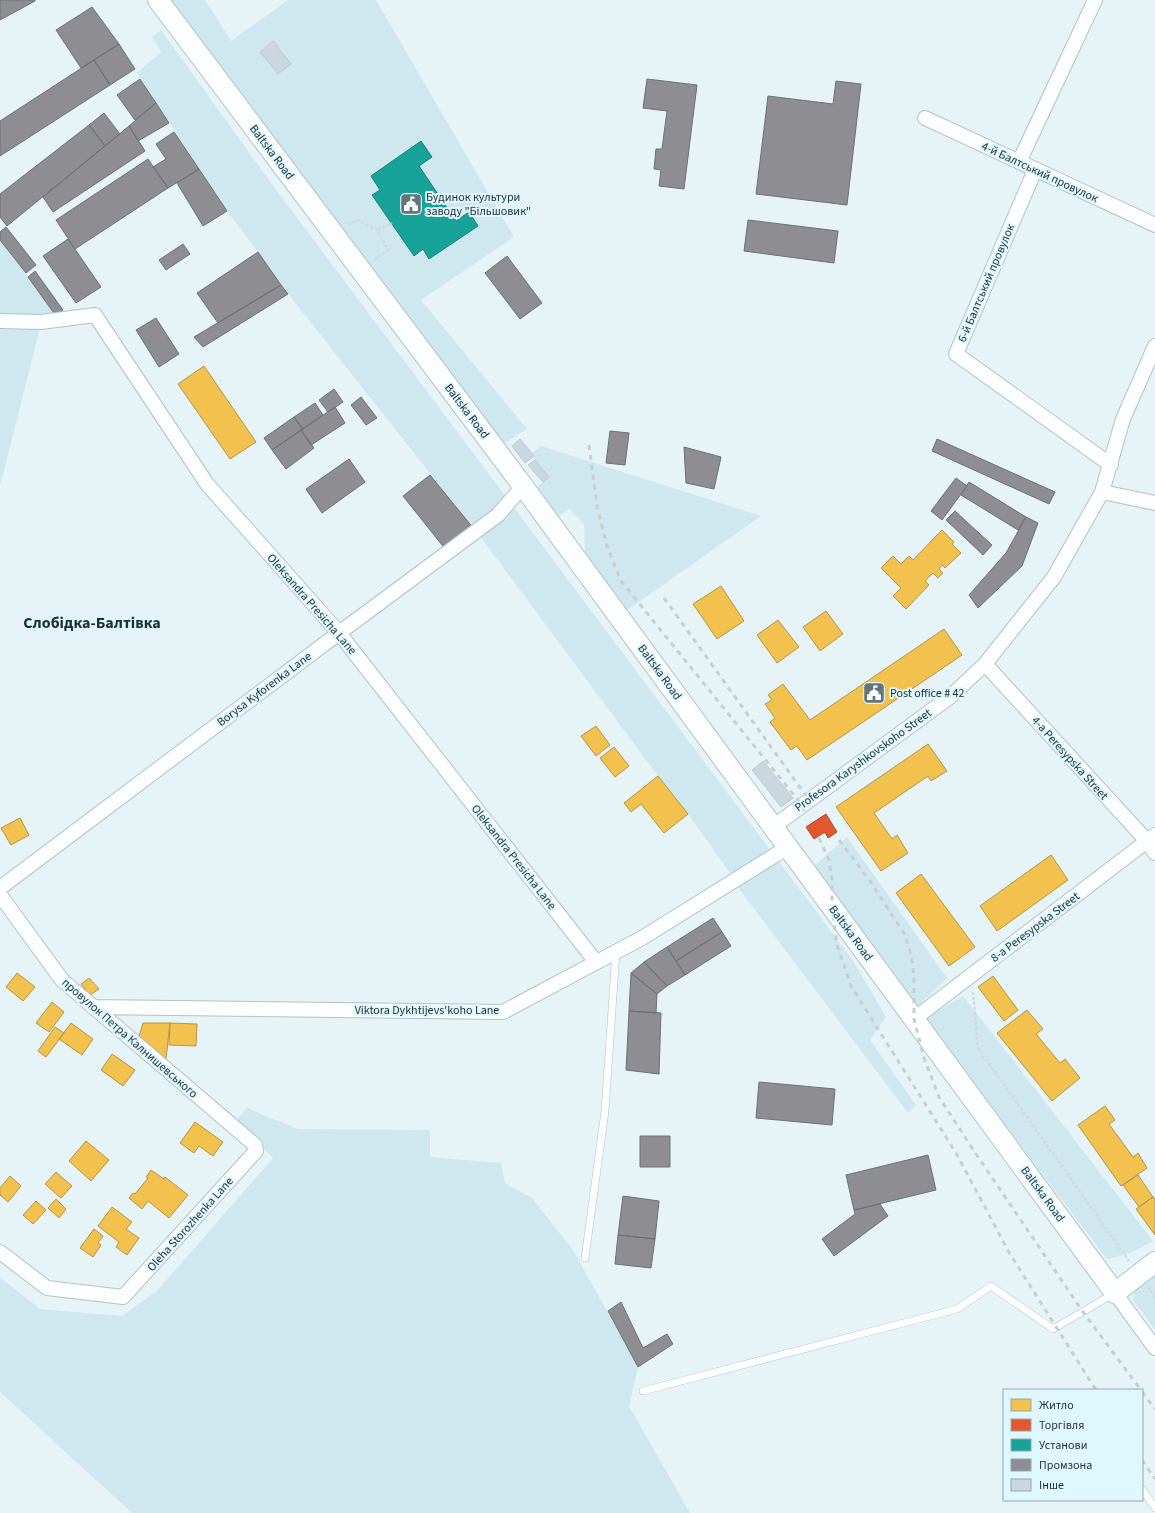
<svg xmlns="http://www.w3.org/2000/svg" width="1155" height="1513" font-family="'Source Sans 3',sans-serif">
  <style>
    .green { fill: #cfe8f0 }
    .homes { fill: #f2c14e; stroke: #b39546 }
    .shops { fill: #e4572e; stroke: #a94b30 }
    .public { fill: #17a398; stroke: #19807a }
    .industry { fill: #8d8d92; stroke: #6c7176 }
    .building { fill: #cbd7de; stroke: #bdc9cf }
    .lines { fill: none; stroke-linecap: round; stroke-linejoin: round }
    .service-casing { stroke: #b4c2c6; stroke-width: 8 }
    .minor-casing { stroke: #b4c2c6; stroke-width: 16 }
    .secondary-casing { stroke: #b4c2c6; stroke-width: 22 }
    .path { stroke: #d4d9d9; stroke-width: 2.5; stroke-dasharray: 3 2; stroke-linecap: butt }
    .service { stroke: #fbfdfe; stroke-width: 7 }
    .minor { stroke: #fbfdfe; stroke-width: 14 }
    .secondary { stroke: #fbfdfe; stroke-width: 20 }
    .rail { stroke: #c9cecf; stroke-width: 3; stroke-dasharray: 5 5; stroke-linecap: butt }
    .labels { text-anchor: middle; stroke-width: 4; stroke-linejoin: round; paint-order: stroke }
    .street-label { font-size: 12px; fill: #1f2f34; stroke: #dff7ff }
    .poi-label { font-size: 12px; fill: #1f2f34; stroke: #dff7ff; text-anchor: start }
    .district-label { font-size: 16px; font-weight: bold; fill: #1f2f34; stroke: #dff7ff }
  </style>
  <rect width="100%" height="100%" fill="#e6f4f8"/>
  <path class="green" d="M171,0H205L231,41L288,0H376L514,237L421,300L527,429L500,446Z
    M161,30L274,187L854,962L886,1017L870,1040L916,1105L908,1113L734,882L733,877L688,814L658,776L479,535L281,285L258,252L227,211L137,73L161,52L152,37Z
    M0,240L26,273L56,316H0Z
    M0,323L41,324L0,486Z
    M541,446L761,516L626,611L585,558L584,524L569,509L553,520L531,492L549,477L535,460L531,453Z
    M847,837L947,978L917,1007L814,866Z
    M963,996L1153,1241L1131,1253L1107,1259L925,1019Z
    M247,1108L298,1129L430,1130V1157L501,1163L505,1183L532,1198L573,1250L638,1367L629,1406L690,1513H132L0,1392V1277L40,1309L122,1316L157,1291L273,1158L236,1121Z
    M1155,1272V1330L1133,1300L1135,1286Z"/>
  <path class="homes" d="M204,366L256,442L230,459L178,384Z
    M942,530L954,542L952,544L961,553L945,568L942,565L939,569L943,573L938,578L933,573L925,581L929,585L906,609L893,596L901,588L881,568L893,556L901,564L909,556L913,560Z
    M721,586L744,621L717,639L693,604Z
    M826,611L843,634L820,651L803,627Z
    M778,620L799,647L777,663L757,635Z
    M944,629L962,655L807,760L797,746L791,750L770,722L775,718L765,704L772,700L768,695L783,684L810,720Z
    M596,726L610,745L596,756L581,736Z
    M928,744L947,771L931,781L928,776L874,813L892,839L897,835L908,853L881,871L836,807Z
    M614,747L629,766L615,777L600,758Z
    M658,776L688,814L664,833L641,804L631,812L624,803Z
    M20,818L29,835L11,845L1,828Z
    M1051,855L1068,880L997,931L980,906Z
    M921,874L975,947L949,966L896,893Z
    M17,973L35,987L23,1001L6,987Z
    M993,976L1018,1010L1004,1021L978,987Z
    M89,978L99,989L90,995L81,984Z
    M52,1002L64,1012L49,1032L36,1023Z
    M1027,1010L1043,1029L1036,1034L1060,1063L1065,1059L1080,1078L1052,1101L997,1033Z
    M71,1023L93,1039L82,1055L59,1039Z
    M143,1023H170L166,1059L139,1036Z
    M170,1023L197,1024L196,1046L169,1045Z
    M55,1027L64,1033L46,1057L38,1051Z
    M112,1054L135,1070L123,1086L101,1070Z
    M1105,1106L1115,1120L1109,1124L1133,1157L1138,1153L1147,1168L1121,1186L1078,1125Z
    M195,1122L223,1142L213,1156L199,1146L194,1153L180,1143Z
    M86,1141L109,1160L91,1181L69,1161Z
    M151,1170L164,1179L165,1177L188,1195L169,1218L148,1201L142,1209L129,1198L133,1193L135,1194L148,1178L146,1177Z
    M56,1172L72,1186L61,1198L45,1184Z
    M1138,1175L1153,1197L1139,1207L1123,1185Z
    M10,1176L21,1186L8,1202L0,1195V1188Z
    M1153,1197L1155,1199V1235L1136,1209Z
    M56,1199L66,1209L59,1218L48,1208Z
    M36,1201L46,1210L33,1224L23,1215Z
    M112,1207L132,1222L126,1229L139,1238L127,1255L116,1247L119,1242L98,1226Z
    M94,1229L103,1236L98,1243L101,1245L93,1257L80,1248Z"/>
  <path class="shops" d="M826,814L837,832L828,838L825,832L814,839L806,827Z"/>
  <path class="public" d="M421,141L432,157L419,166L456,221L469,212L478,226L429,259L423,249L414,256L372,195L380,190L371,176Z"/>
  <path class="industry" d="M0,0H35V1L0,20Z
    M92,7L119,44L81,68L56,30Z
    M119,44L135,69L110,85L94,60Z
    M94,60L110,85L0,156V121Z
    M140,79L156,103L135,120L117,95Z
    M647,79L697,85L684,189L659,186L661,170L654,169L656,149H662L667,111L643,108Z
    M836,81L861,84L847,205L756,194L768,96L833,104Z
    M156,103L169,123L138,141L129,126Z
    M104,113L120,134L105,146L89,125Z
    M89,125L105,146L7,226L0,217V194Z
    M129,126L145,151L53,212L43,197Z
    M174,132L199,169L168,188L153,167L166,159L156,144Z
    M148,159L168,188L75,249L56,220Z
    M199,169L227,211L203,226L177,183Z
    M748,220L838,231L834,263L744,251Z
    M6,227L36,265L26,273L0,240V232Z
    M68,239L101,287L76,303L43,256Z
    M183,244L190,254L166,270L159,260Z
    M258,252L281,285L218,323L197,293Z
    M507,256L542,303L520,319L485,273Z
    M35,271L63,310L56,316L28,277Z
    M281,285L288,294L203,347L194,337Z
    M156,318L179,354L159,367L136,330Z
    M334,389L343,402L328,412L319,400Z
    M361,397L377,418L366,425L351,405Z
    M315,403L323,415L303,429L294,417Z
    M335,407L345,423L311,445L301,430Z
    M294,417L303,429L272,450L264,438Z
    M301,430L314,448L286,469L272,450Z
    M610,431L629,433L625,465L606,463Z
    M937,439L1055,492L1049,504L932,451Z
    M684,447L721,457L714,489L686,483Z
    M349,459L365,482L322,513L306,489Z
    M430,475L474,529L446,550L403,496Z
    M956,478L967,486L942,520L931,511Z
    M969,482L1026,517L1018,530L961,495Z
    M955,511L992,545L983,555L946,520Z
    M1026,517L1038,523L1022,566L978,608L969,595L1006,553Z
    M713,918L722,932L676,961L667,947Z
    M722,932L731,946L685,975L676,961Z
    M667,947L685,975L667,986L644,962Z
    M644,962L667,986L657,994L631,973Z
    M631,973L657,994L656,1013L629,1011Z
    M629,1011L661,1013L659,1074L626,1070Z
    M759,1082L835,1089L832,1125L756,1118Z
    M640,1136H670V1167H640Z
    M928,1155L936,1190L854,1210L846,1175Z
    M623,1196L659,1201L655,1239L618,1235Z
    M880,1204L888,1216L834,1256L822,1239L855,1214L854,1210Z
    M618,1235L655,1239L651,1268L615,1264Z
    M621,1302L643,1348L667,1334L673,1344L638,1367L608,1311Z"/>
  <path class="building" d="M273,41L291,64L278,74L260,52Z
    M520,439L534,456L525,463L512,446Z
    M535,460L549,477L543,482L528,465Z
    M763,761L793,798L781,807L752,770Z"/>
  <g class="lines">
    <g class="service-casing">
      <path id="service" d="M585,1258L605,1111L616,952
        M643,1391L957,1309L991,1286L1053,1329L1113,1294
        M1142,1489L1155,1508"/>
    </g>
    <g class="minor-casing">
      <path id="minor" d="M925,118L1155,225
        M1019,162L1095,0
        M1035,170L956,354L1111,465
        M0,321L41,322L95,315L207,484L339,633L596,962
        M1102,492L1155,503
        M985,664L1147,841L1155,853
        M773,827L951,696L985,664L1054,577L1102,492L1123,419L1155,346
        M0,888L339,633L498,515L523,486
        M0,895L62,980L255,1145L256,1151L123,1297L47,1288L0,1252
        M93,1007L503,1012L642,938L788,847
        M914,1019L1155,835
        M1115,1293L1155,1348"/>
    </g>
    <g class="secondary-casing">
      <path id="secondary" d="M158,0L523,486L1115,1293L1155,1262"/>
    </g>
    <path class="path" d="M348,225L357,220L378,230L388,250L374,260
      M378,230L392,223
      M973,992L978,1048L1129,1261
      M1148,1287L1155,1296"/>
    <use href="#service" class="service"/>
    <use href="#minor" class="minor"/>
    <use href="#secondary" class="secondary"/>
    <path class="rail" d="M589,445L597,506L607,546L621,581L802,805L806,814
      M664,598L812,804
      M819,838L829,860L832,879V907L837,945L851,986L956,1153L1010,1254L1096,1390
      M839,840L870,881L905,935L911,954L914,976V1019L924,1058L939,1097L976,1154L1083,1312L1141,1390
      M1142,1392L1155,1409
      M1142,1460L1155,1479"/>
  </g>
  <defs>
    <g id="civic-square" transform="scale(1.15)"><rect x="-9" y="-9" width="18" height="18" rx="4" fill="#657479" stroke="#dff7ff"/><path d="M-.6-6.5H3V-4.5H.6V-3L4-1V1h2V6H-6V1h2V-1L-.6-3ZM-1.2 2.5V6h2.4V2.5Z" fill="#fff"/></g>
  </defs>
  <g fill-rule="evenodd">
    <use href="#civic-square" x="411" y="204"/>
    <use href="#civic-square" x="874" y="693"/>
  </g>
  <g class="labels">
    <g class="street-label">
      <text transform="translate(272 152) rotate(53)" y="4">Baltska Road</text>
      <text transform="translate(1040 172) rotate(25)" y="4">4-й Балтський провулок</text>
      <text transform="translate(986 283) rotate(-67)" y="4">6-й Балтський провулок</text>
      <text transform="translate(467 411) rotate(53)" y="4">Baltska Road</text>
      <text transform="translate(312 604) rotate(49)" y="4">Oleksandra Presicha Lane</text>
      <text transform="translate(660 672) rotate(54)" y="4">Baltska Road</text>
      <text transform="translate(264 689) rotate(-37)" y="4">Borysa Kyforenka Lane</text>
      <text transform="translate(1070 758) rotate(48)" y="4">4-a Peresypska Street</text>
      <text transform="translate(863 760) rotate(-36)" y="4">Profesora Karyshkovskoho Street</text>
      <text transform="translate(514 857) rotate(52)" y="4">Oleksandra Presicha Lane</text>
      <text transform="translate(1035 927) rotate(-37)" y="4">8-a Peresypska Street</text>
      <text transform="translate(851 933) rotate(54)" y="4">Baltska Road</text>
      <text x="427" y="1014">Viktora Dykhtijevs'koho Lane</text>
      <text transform="translate(130 1038) rotate(41)" y="4">провулок Петра Калнишевського</text>
      <text transform="translate(1043 1194) rotate(54)" y="4">Baltska Road</text>
      <text transform="translate(190 1224) rotate(-48)" y="4">Oleha Storozhenka Lane</text>
    </g>
    <g class="poi-label">
      <text x="426" y="201">Будинок культури<tspan x="426" dy="14">заводу "Більшовик"</tspan></text>
      <text x="890" y="697">Post office # 42</text>
    </g>
    <g class="district-label">
      <text x="92" y="628">Слобідка-Балтівка</text>
    </g>
  </g>
  <rect x="1003" y="1389" width="140" height="112" fill="#dff7ff" stroke="#92a7ae"/>
  <rect x="1011" y="1399" width="20" height="12" fill="#f2c14e" stroke="#92a7ae"/>
  <text x="1039" y="1409" font-size="12" fill="#1f2f34">Житло</text>
  <rect x="1011" y="1419" width="20" height="12" fill="#e4572e" stroke="#92a7ae"/>
  <text x="1039" y="1429" font-size="12" fill="#1f2f34">Торгівля</text>
  <rect x="1011" y="1439" width="20" height="12" fill="#17a398" stroke="#92a7ae"/>
  <text x="1039" y="1449" font-size="12" fill="#1f2f34">Установи</text>
  <rect x="1011" y="1459" width="20" height="12" fill="#8d8d92" stroke="#92a7ae"/>
  <text x="1039" y="1469" font-size="12" fill="#1f2f34">Промзона</text>
  <rect x="1011" y="1479" width="20" height="12" fill="#cbd7de" stroke="#92a7ae"/>
  <text x="1039" y="1489" font-size="12" fill="#1f2f34">Інше</text>
</svg>
